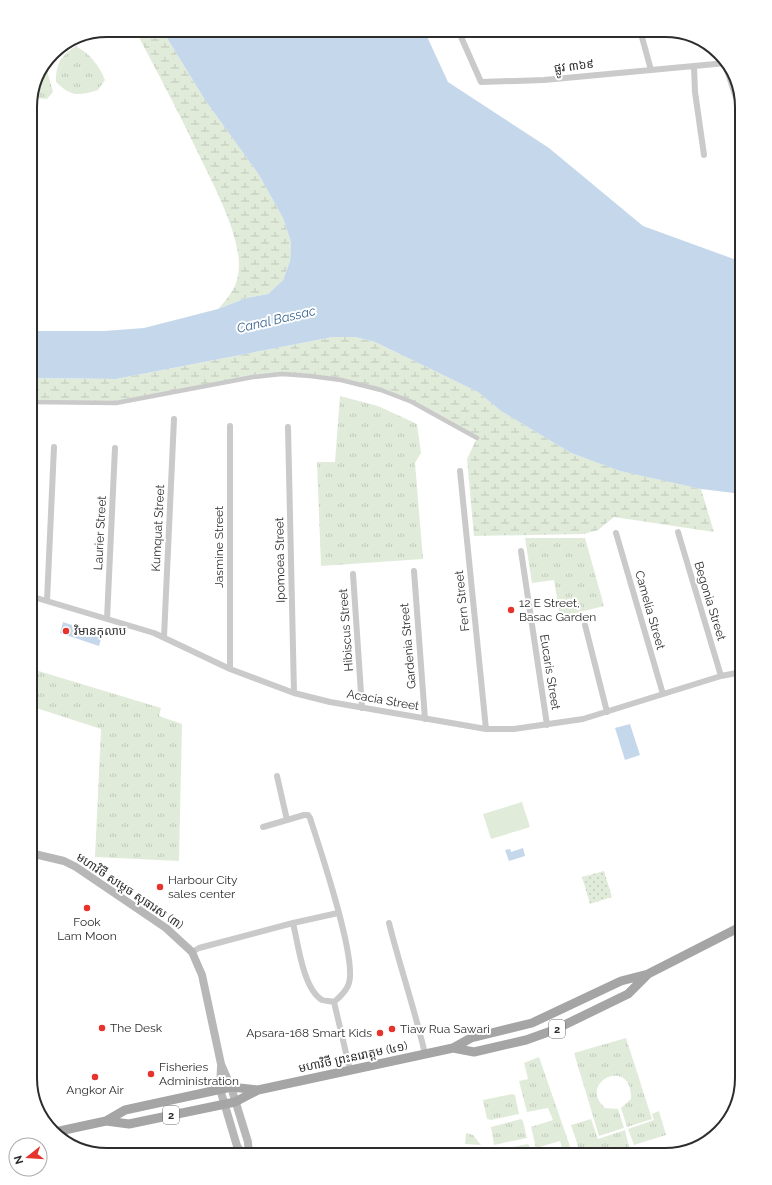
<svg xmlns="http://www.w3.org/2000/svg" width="772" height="1185" font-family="Raleway,'Noto Sans Khmer',sans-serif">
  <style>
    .grass { fill: url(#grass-tufts) }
    .wetland { fill: url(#wetland-marsh) }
    .garden { fill: url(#garden-dots) }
    .pitch { fill: #e1ebda }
    .water { fill: #c5d8eb }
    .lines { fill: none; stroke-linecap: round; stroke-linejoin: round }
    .pedestrian { stroke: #cacaca; stroke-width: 4.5 }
    .minor { stroke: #cacaca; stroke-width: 6 }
    .secondary { stroke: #b7b7b7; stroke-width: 8 }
    .primary { stroke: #a5a5a5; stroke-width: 9 }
    .poi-dot { fill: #e6332c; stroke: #fff; stroke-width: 1.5 }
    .labels { text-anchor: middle; stroke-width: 4; stroke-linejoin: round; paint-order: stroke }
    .shield { fill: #fff; stroke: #6c6c6c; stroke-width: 1 }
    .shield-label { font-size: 11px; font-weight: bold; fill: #2d2d2d }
    .street-label { font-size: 12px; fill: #2d2d2d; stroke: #fff }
    .poi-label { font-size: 12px; fill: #2d2d2d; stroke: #fff; text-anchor: start }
    .water-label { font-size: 13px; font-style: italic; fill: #3b658f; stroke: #fff }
    .rim { fill: none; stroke: #2d2d2d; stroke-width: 2 }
  </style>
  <defs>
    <pattern id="grass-tufts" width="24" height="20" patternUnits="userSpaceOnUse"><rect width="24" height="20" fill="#e1ebda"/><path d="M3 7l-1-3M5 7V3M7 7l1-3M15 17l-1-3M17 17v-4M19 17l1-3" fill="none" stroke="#c1cabb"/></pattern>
    <pattern id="wetland-marsh" width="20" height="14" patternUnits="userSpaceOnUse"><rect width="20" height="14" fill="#e1ebda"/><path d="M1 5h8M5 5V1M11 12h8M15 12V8" fill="none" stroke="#c1cabb"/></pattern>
    <pattern id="garden-dots" width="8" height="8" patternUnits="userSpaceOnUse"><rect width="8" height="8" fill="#e1ebda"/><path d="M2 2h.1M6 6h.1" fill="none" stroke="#c1cabb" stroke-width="1.8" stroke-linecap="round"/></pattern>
  </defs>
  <rect width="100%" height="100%" fill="#fff"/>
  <path class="grass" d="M76,46C90,54 99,65 105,80L98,90C79,96 71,97 56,82C56,63 60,57 76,46Z
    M46,67L53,92L47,99L35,98L33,95Z
    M340,396L378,406L417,424L421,453L415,463L423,559L321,566L317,462H335Z
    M525,538H585L604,606L560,617L554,580L532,583Z
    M32,669L161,708L159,716L182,724L179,861L95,857L101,729L30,706Z
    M626,1038L652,1119L627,1127L621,1108L631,1099C633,1055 576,1082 605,1108L618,1109L624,1128L599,1136L574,1053Z
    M539,1057L573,1155H564L560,1141L536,1148L531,1127L553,1120L548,1108L527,1112L519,1081L528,1079L524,1063Z
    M512,1094L515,1095L519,1114L491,1120L487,1119L483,1100Z
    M659,1111L666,1135L634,1145L628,1129L654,1120L652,1114Z
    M521,1119L523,1121L527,1138L494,1145L491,1127Z
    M591,1119L598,1139L625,1130L629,1147L601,1155H581L571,1125Z
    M466,1133L473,1135L481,1145L465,1144Z
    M527,1144L529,1145L532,1155H495L496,1151Z"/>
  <path class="wetland" d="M135,30H162L205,100L259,175L283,218L291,242L290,261L283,280L268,294L246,298L218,309C227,299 236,289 238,275C245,243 213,184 199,155C179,113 157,71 135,30Z
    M333,337H355L375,342L478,392L501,411L571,453L621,471L701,489L714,532L614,517L598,530L584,534L474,536L467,459L477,438L412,402L341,380L282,374L253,377L116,403L30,402V378L116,379Z"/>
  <path class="garden" d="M604,871L612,897L590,904L582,877Z"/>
  <path class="pitch" d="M522,802L530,827L491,839L483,814Z"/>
  <path class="water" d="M162,30H424L448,82L549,148L643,226L742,262V494L701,489L620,471L571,453L501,411L478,392L375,342L355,337H333L116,379L30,378V331H104L144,328L218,309L246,298L268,294L283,280L290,261L291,242L283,218L259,175L205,100Z
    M63,622L102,635L99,646L60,633Z
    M630,724L640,755L625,760L615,728Z
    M523,848L525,856L509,861L505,850L510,849L511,852Z"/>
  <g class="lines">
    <path class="pedestrian" d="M30,402L116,403L253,377L282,374L310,376L341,380L381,390L412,402L477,438"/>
    <path class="minor" d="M458,30L481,82L544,80L726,63
      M640,30L651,70
      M724,61L742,116
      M694,67L695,92L704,155
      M288,427L294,693
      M460,471L486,729
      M678,532L721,676
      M616,533L663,694
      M521,551L547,725
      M414,571L425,719
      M353,574L362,708
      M30,596L154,633L230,669L294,693L330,702L486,729H514L583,719L721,676L742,672
      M47,601L54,447
      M107,619L115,448
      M585,625L607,712
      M164,637L174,419
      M230,669V426
      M277,776L287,820
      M263,827L304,815H308L310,818C320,849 357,958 349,983C347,991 340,997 334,1002
      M293,923L338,913
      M389,923C400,967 415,1010 425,1054
      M192,952L199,948L293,923C298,943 303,989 322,1000C325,1001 331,1001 334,1002
      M334,1002L350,1070"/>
    <path class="secondary" d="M30,853L64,861L76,867L166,928L192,952L202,975L221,1064L231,1087L248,1142L249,1155
      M221,1067L220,1089L237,1146L243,1155"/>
    <path class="primary" d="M453,1048L474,1052L526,1040L554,1030L628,994L648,974
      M106,1121L125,1110L231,1087L258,1090
      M55,1132L106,1121L129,1124L235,1102L258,1090L453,1048L471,1038L532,1023L621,981L648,974L742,926"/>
  </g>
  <g class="poi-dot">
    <circle cx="511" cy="610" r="4"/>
    <circle cx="66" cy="631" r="4"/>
    <circle cx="160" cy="887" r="4"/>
    <circle cx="87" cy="908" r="4"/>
    <circle cx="102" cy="1028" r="4"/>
    <circle cx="392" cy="1029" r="4"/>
    <circle cx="380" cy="1033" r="4"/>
    <circle cx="151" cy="1074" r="4"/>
    <circle cx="95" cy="1077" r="4"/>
  </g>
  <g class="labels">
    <g class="shield">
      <rect x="549" y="1020" width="16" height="18" rx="3"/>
      <rect x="163" y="1106" width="16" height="18" rx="3"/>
    </g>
    <g class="shield-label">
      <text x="557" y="1033">2</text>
      <text x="171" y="1119">2</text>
    </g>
    <g class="street-label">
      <text transform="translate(574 66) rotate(-7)" y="4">ផ្លូវ ៣៦៩</text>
      <text transform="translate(158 528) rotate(-87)" y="4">Kumquat Street</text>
      <text transform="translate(100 533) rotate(-87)" y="4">Laurier Street</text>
      <text transform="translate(219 547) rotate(-90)" y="4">Jasmine Street</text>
      <text transform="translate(280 560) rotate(-91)" y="4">Ipomoea Street</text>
      <text transform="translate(462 601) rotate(-96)" y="4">Fern Street</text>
      <text transform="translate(710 601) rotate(73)" y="4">Begonia Street</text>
      <text transform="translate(650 610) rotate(74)" y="4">Camelia Street</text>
      <text transform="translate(346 630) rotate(-94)" y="4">Hibiscus Street</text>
      <text transform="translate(408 646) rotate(-95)" y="4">Gardenia Street</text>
      <text transform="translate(550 672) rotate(81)" y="4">Eucaris Street</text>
      <text transform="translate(383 700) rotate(10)" y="4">Acacia Street</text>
      <text transform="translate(130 891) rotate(34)" y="4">មហាវិថី សម្តេច សុធារស (៣)</text>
      <text transform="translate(353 1057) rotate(-12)" y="4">មហាវិថី ព្រះនរោត្តម (៤១)</text>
    </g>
    <g class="poi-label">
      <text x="519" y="607">12 E Street,<tspan x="519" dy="14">Basac Garden</tspan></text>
      <text x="74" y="635">វិមានកុលាប</text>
      <text x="168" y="884">Harbour City<tspan x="168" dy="14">sales center</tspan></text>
      <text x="87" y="926" text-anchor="middle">Fook<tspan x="87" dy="14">Lam Moon</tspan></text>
      <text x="110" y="1032">The Desk</text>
      <text x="400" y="1033">Tiaw Rua Sawari</text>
      <text x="372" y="1037" text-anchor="end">Apsara-168 Smart Kids</text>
      <text x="159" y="1071">Fisheries<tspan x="159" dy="14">Administration</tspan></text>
      <text x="95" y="1094" text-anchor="middle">Angkor Air</text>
    </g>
    <g class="water-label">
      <text transform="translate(276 319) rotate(-13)" y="5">Canal Bassac</text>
    </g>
  </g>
  <path d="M0 0H772V1185H0ZM107 37H665A70 70 0 0 1 735 107V1078A70 70 0 0 1 665 1148H107A70 70 0 0 1 37 1078V107A70 70 0 0 1 107 37Z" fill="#fff" fill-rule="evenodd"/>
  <path class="rim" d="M107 37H665A70 70 0 0 1 735 107V1078A70 70 0 0 1 665 1148H107A70 70 0 0 1 37 1078V107A70 70 0 0 1 107 37Z"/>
  <g transform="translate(28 1157) rotate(253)"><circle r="19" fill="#ffffff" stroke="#ababab"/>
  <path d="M0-3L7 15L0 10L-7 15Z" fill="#e6332c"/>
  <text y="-6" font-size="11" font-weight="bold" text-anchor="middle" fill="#2d2d2d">N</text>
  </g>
</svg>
